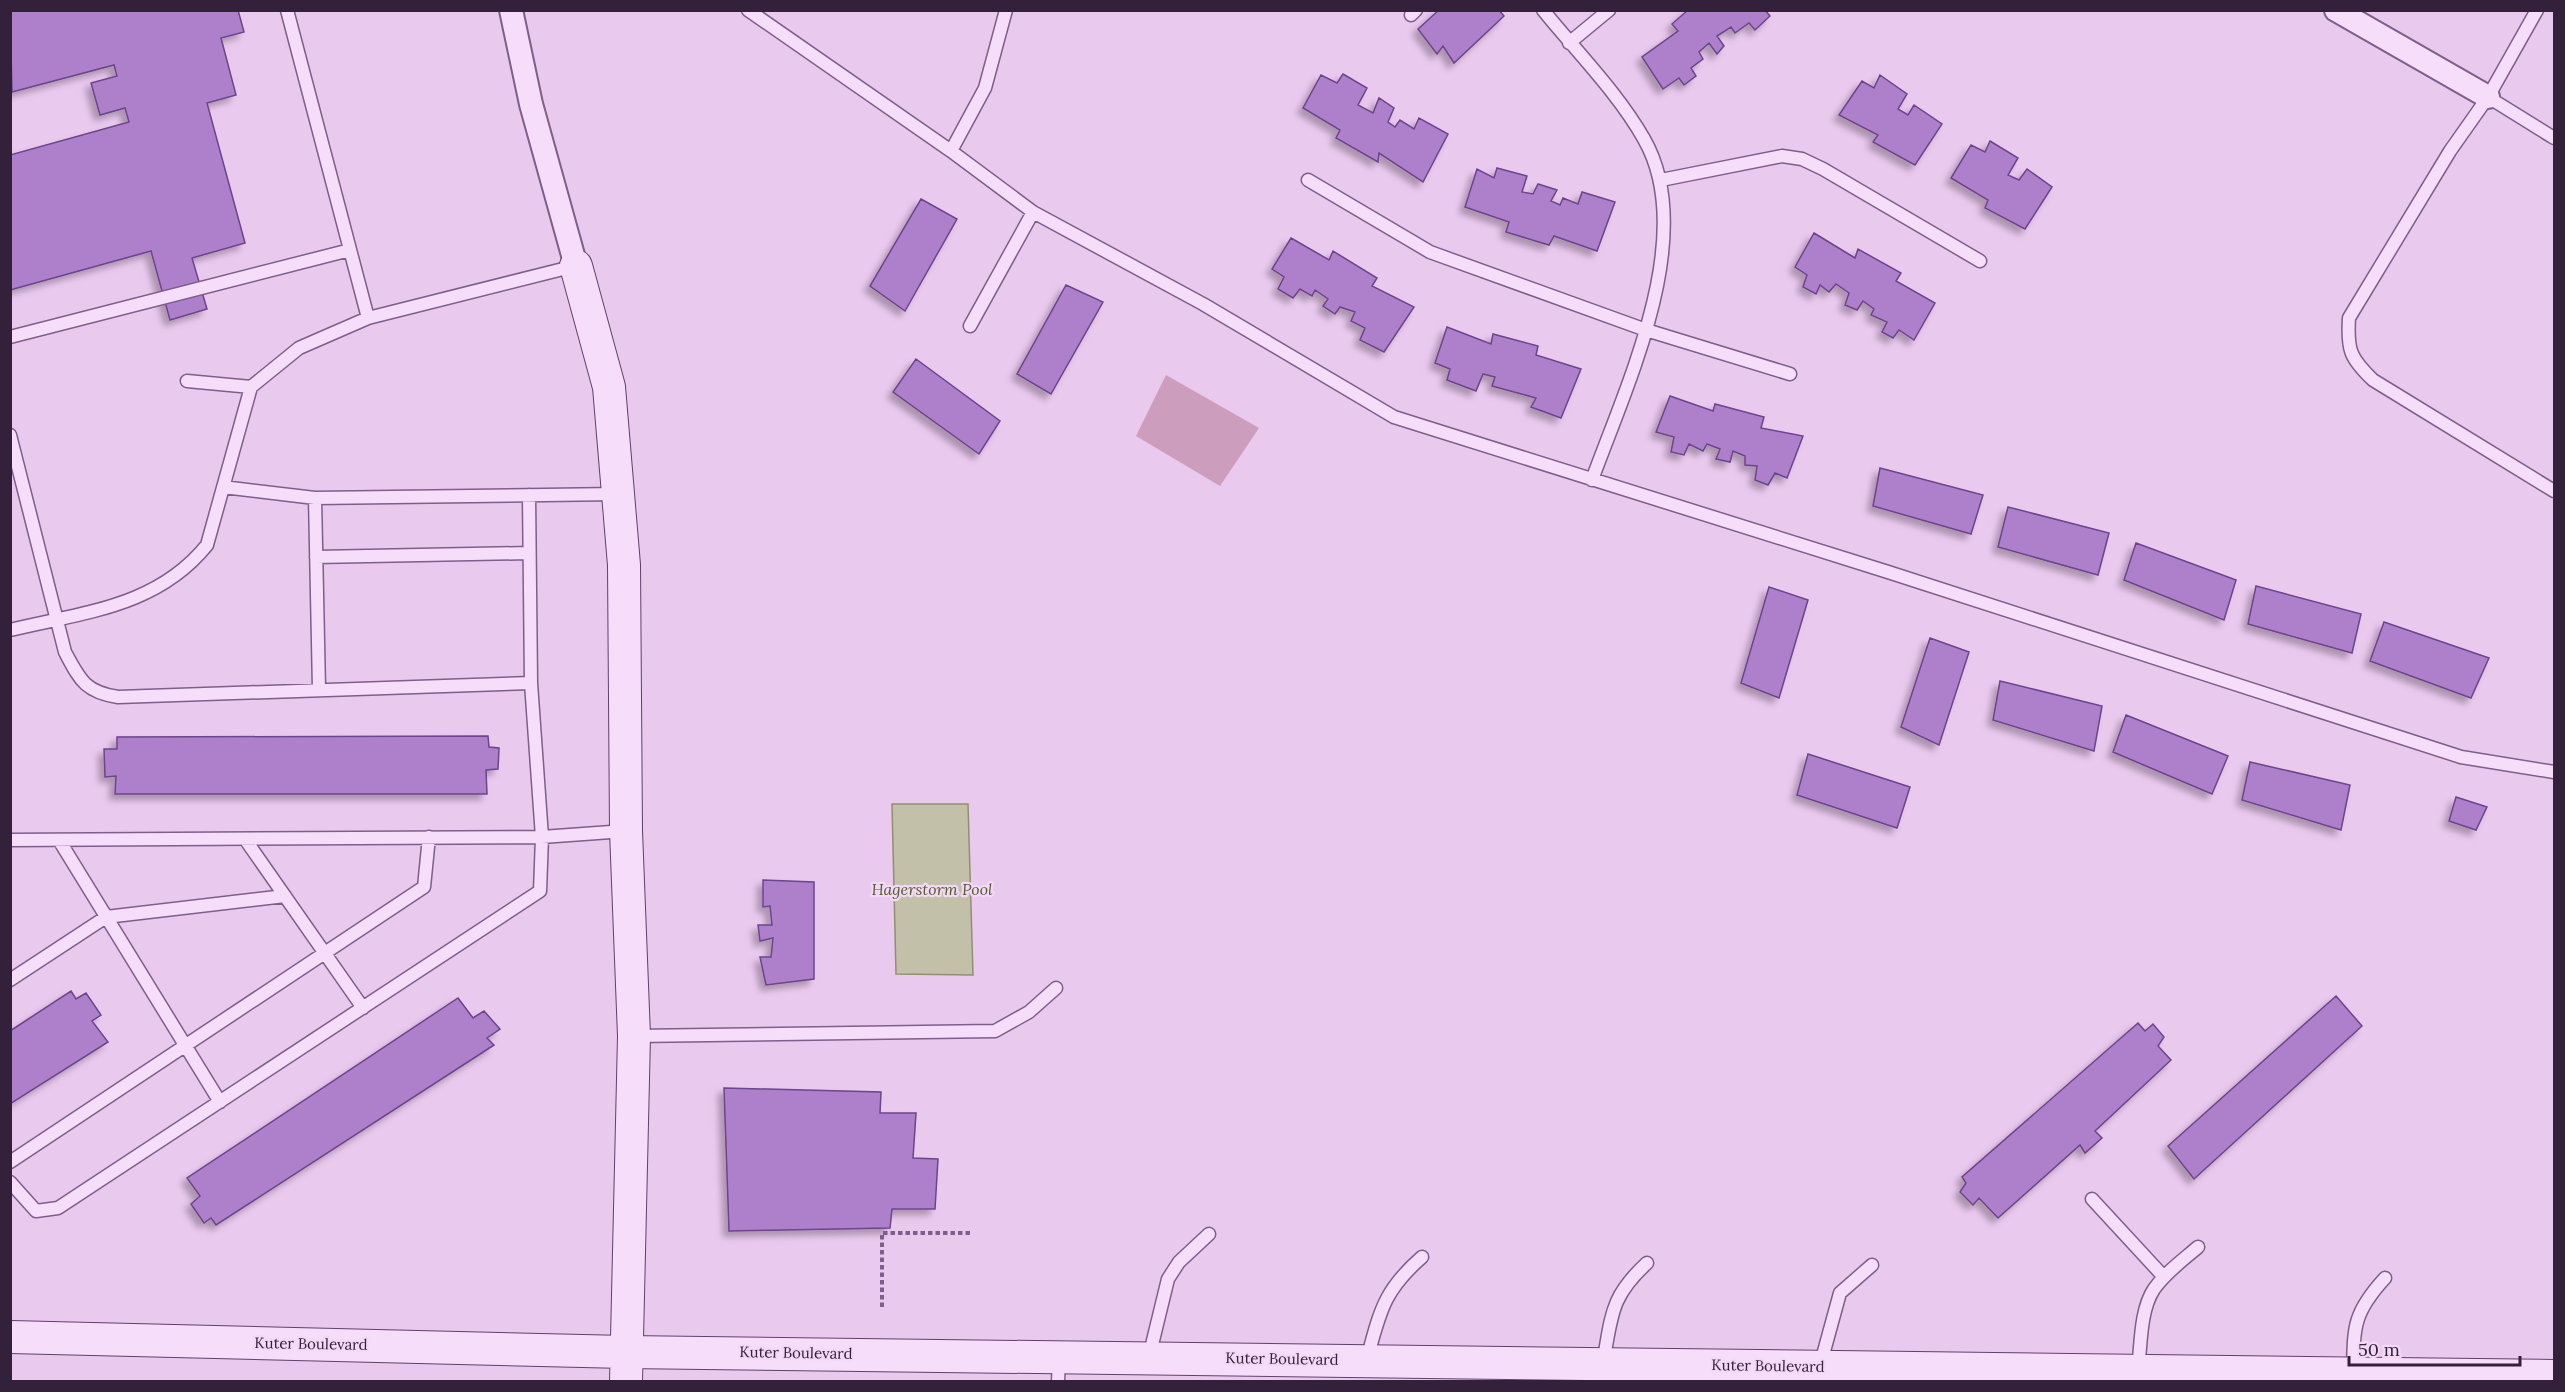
<svg xmlns="http://www.w3.org/2000/svg" width="2565" height="1392" font-family="Lora,serif">
  <style>
    .green { fill: #cd9dbe }
    .water { fill: #c3c0aa; stroke: #928f70; stroke-width: 1.5 }
    .building { fill: #ae80cc; stroke: #6d448a; stroke-width: 1.5; filter: url(#shadow) }
    .lines { fill: none; stroke-linecap: round; stroke-linejoin: round }
    .lane-casing { stroke: #7e5e8b; stroke-width: 15 }
    .street-casing { stroke: #7e5e8b; stroke-width: 26 }
    .secondary-casing { stroke: #5f416d; stroke-width: 34 }
    .path { stroke: #7e5e8b; stroke-width: 4; stroke-dasharray: 4.5 3; stroke-linecap: butt }
    .lane { stroke: #f6ddf9; stroke-width: 12 }
    .street { stroke: #f6ddf9; stroke-width: 22 }
    .secondary { stroke: #f6ddf9; stroke-width: 32 }
    .labels { text-anchor: middle; stroke-width: 4.5; stroke-linejoin: round; paint-order: stroke }
    .street-label { font-size: 15px; fill: #33213c; stroke: #f3d9f6 }
    .water-label { font-size: 16px; font-style: italic; fill: #565b30; stroke: #f3d9f6 }
  </style>
  <defs>
    <filter id="shadow"><feDropShadow dx="-5.5" dy="5.5" stdDeviation="3" flood-color="#0004"/></filter>
  </defs>
  <rect width="100%" height="100%" fill="#eac9ef"/>
  <path class="green" d="M1166,375L1259,428L1220,486L1136,436Z"/>
  <path class="water" d="M892,804H968L973,975L896,974Z"/>
  <path class="building" d="M10,10H238L244,32L221,38L236,95L207,103L245,243L192,258L207,309L170,320L151,251L10,290V155L129,122L125,108L100,115L91,83L117,76L114,65L12,92Z
    M1439,10H1499L1504,16L1454,63L1443,46L1437,54L1418,29Z
    M1688,10H1765L1770,16L1755,30L1749,23L1735,33L1731,27L1717,36L1724,46L1717,54L1709,43L1699,52L1703,59L1691,68L1696,76L1684,85L1679,78L1663,89L1642,57L1678,31L1672,24Z
    M1343,74L1367,88L1358,105L1373,113L1379,98L1394,108L1388,122L1395,127L1400,120L1414,129L1419,118L1448,134L1423,182L1379,153L1378,162L1336,138L1340,130L1303,108L1321,75L1337,83Z
    M1880,75L1907,94L1898,109L1908,115L1914,105L1942,124L1915,165L1873,142L1878,135L1839,115L1862,81L1874,88Z
    M1990,141L2018,158L2008,175L2019,180L2027,169L2052,187L2025,229L1985,208L1988,200L1951,178L1971,145L1985,152Z
    M1497,168L1527,176L1522,192L1533,194L1538,184L1557,190L1551,201L1560,205L1563,198L1578,204L1582,192L1615,202L1597,251L1554,236L1549,245L1506,232L1509,222L1465,207L1477,169L1494,178Z
    M921,199L957,219L905,311L870,286Z
    M1814,233L1855,258L1858,249L1901,273L1896,281L1935,303L1914,340L1899,330L1893,338L1882,332L1887,322L1871,315L1874,309L1863,301L1857,310L1845,305L1849,293L1836,284L1829,292L1820,285L1816,294L1803,287L1807,275L1795,267Z
    M1291,238L1329,260L1333,251L1377,278L1372,286L1414,307L1384,352L1360,340L1365,328L1351,321L1355,312L1340,307L1335,314L1323,306L1328,299L1315,290L1312,296L1300,289L1293,298L1278,289L1284,277L1272,269Z
    M1066,285L1103,302L1051,394L1017,374Z
    M1447,327L1491,344L1493,334L1538,346L1536,355L1581,369L1561,418L1531,407L1536,398L1492,386L1495,377L1483,374L1476,391L1447,380L1450,369L1435,363Z
    M916,359L1000,421L979,454L893,392Z
    M1670,396L1713,411L1715,404L1764,417L1761,428L1803,436L1787,478L1775,473L1768,485L1755,480L1757,466L1745,465V456L1733,451L1730,462L1716,459L1720,449L1707,444L1703,451L1689,444L1684,455L1671,452L1674,437L1656,432Z
    M1880,468L1983,495L1971,534L1873,506Z
    M2008,507L2109,533L2098,575L1998,547Z
    M2136,543L2236,580L2224,620L2124,580Z
    M2256,586L2361,614L2352,653L2248,624Z
    M1769,587L1808,600L1779,698L1741,683Z
    M2384,622L2489,658L2471,698L2370,661Z
    M1930,638L1969,652L1939,745L1901,727Z
    M2000,681L2102,706L2094,751L1993,720Z
    M2126,715L2228,756L2212,794L2113,752Z
    M488,736L489,747L499,748L498,769L486,770L487,794H115L116,776L105,777L104,749H117V737Z
    M1808,754L1910,787L1897,828L1797,795Z
    M2250,762L2350,785L2341,830L2242,800Z
    M2456,797L2487,807L2476,830L2449,821Z
    M763,880L814,882V979L766,985L760,957H771L773,938L760,941L758,925H772L770,906L763,907Z
    M71,991L76,999L86,993L101,1015L92,1021L108,1042L10,1104V1031Z
    M2336,996L2362,1026L2194,1179L2168,1146Z
    M458,998L473,1018L484,1011L500,1029L487,1038L494,1045L216,1225L211,1218L204,1223L191,1204L200,1196L187,1178Z
    M2138,1023L2145,1031L2153,1024L2164,1037L2158,1046L2171,1060L2095,1131L2102,1138L2085,1153L2080,1145L1998,1218L1979,1198L1973,1205L1960,1192L1966,1183L1962,1177Z
    M724,1088L881,1092L880,1113H916L913,1158L938,1159L935,1209H892L890,1228L729,1231Z"/>
  <g class="lines">
    <g class="lane-casing">
      <path id="lane" d="M287,10L368,318
        M748,10L951,151L1033,212L1203,304L1394,417L1888,572L2461,757L2554,772
        M1543,10C1577,52 1618,93 1644,139C1699,235 1626,386 1592,480
        M2537,10L2488,97L2450,151L2349,318C2347,350 2350,358 2373,380L2554,491
        M1411,15L1416,10
        M1569,43L1609,10
        M2488,97L2554,138
        M951,151L985,88L1006,10
        M1308,180L1430,252L1646,330L1790,374
        M1661,180L1782,156L1802,159L1823,169L1980,261
        M970,326L1033,212
        M10,337L350,250
        M187,381L251,387
        M10,435L65,652C80,680 85,692 118,697L531,683
        M223,487L315,498L617,494
        M315,498L319,689
        M316,557L529,553
        M10,630C84,612 157,607 207,545L251,387L299,348L368,318L575,266
        M245,839L363,1008
        M10,840L542,837L625,831
        M59,840L220,1102
        M10,980L106,917L285,896
        M635,1036L995,1031L1029,1012L1056,988
        M10,1162L424,887L429,837
        M10,1182L36,1211L58,1208L540,891L542,837L531,683L529,495
        M2092,1199L2164,1277
        M1149,1357L1168,1279L1179,1262L1209,1234
        M1367,1359C1380,1312 1383,1291 1422,1257
        M1603,1363C1612,1315 1610,1297 1647,1263
        M1820,1366L1840,1293L1872,1265
        M2138,1370C2141,1345 2140,1310 2154,1289C2166,1272 2183,1260 2198,1247
        M2353,1374C2354,1328 2352,1314 2385,1278
        M1058,1382L1059,1358"/>
    </g>
    <g class="street-casing">
      <path id="street" d="M511,10L531,104L576,266
        M2336,10L2488,97"/>
    </g>
    <g class="secondary-casing">
      <path id="secondary" d="M576,266L609,387L624,565L626,831L634,1036L626,1382
        M10,1337L625,1352L2554,1376"/>
    </g>
    <path class="path" d="M882,1307V1233H972"/>
    <use href="#lane" class="lane"/>
    <use href="#street" class="street"/>
    <use href="#secondary" class="secondary"/>
  </g>
  <g class="labels">
    <g class="street-label">
      <text transform="translate(311 1344) rotate(1)" y="5">Kuter Boulevard</text>
      <text transform="translate(796 1353) rotate(1)" y="5">Kuter Boulevard</text>
      <text transform="translate(1282 1359) rotate(1)" y="5">Kuter Boulevard</text>
      <text transform="translate(1768 1366) rotate(1)" y="5">Kuter Boulevard</text>
    </g>
    <g class="water-label">
      <text x="932" y="895">Hagerstorm Pool</text>
    </g>
  </g>
  <rect width="2565" height="1392" fill="none" stroke="#33213c" stroke-width="24"/>
  <path d="M2349 1356v9h171v-9" fill="none" stroke="#33213c" stroke-width="3"/>
  <text x="2358" y="1356" font-size="18" fill="#33213c" stroke="#f3d9f6" stroke-width="4.5" paint-order="stroke">50 m</text>
</svg>
